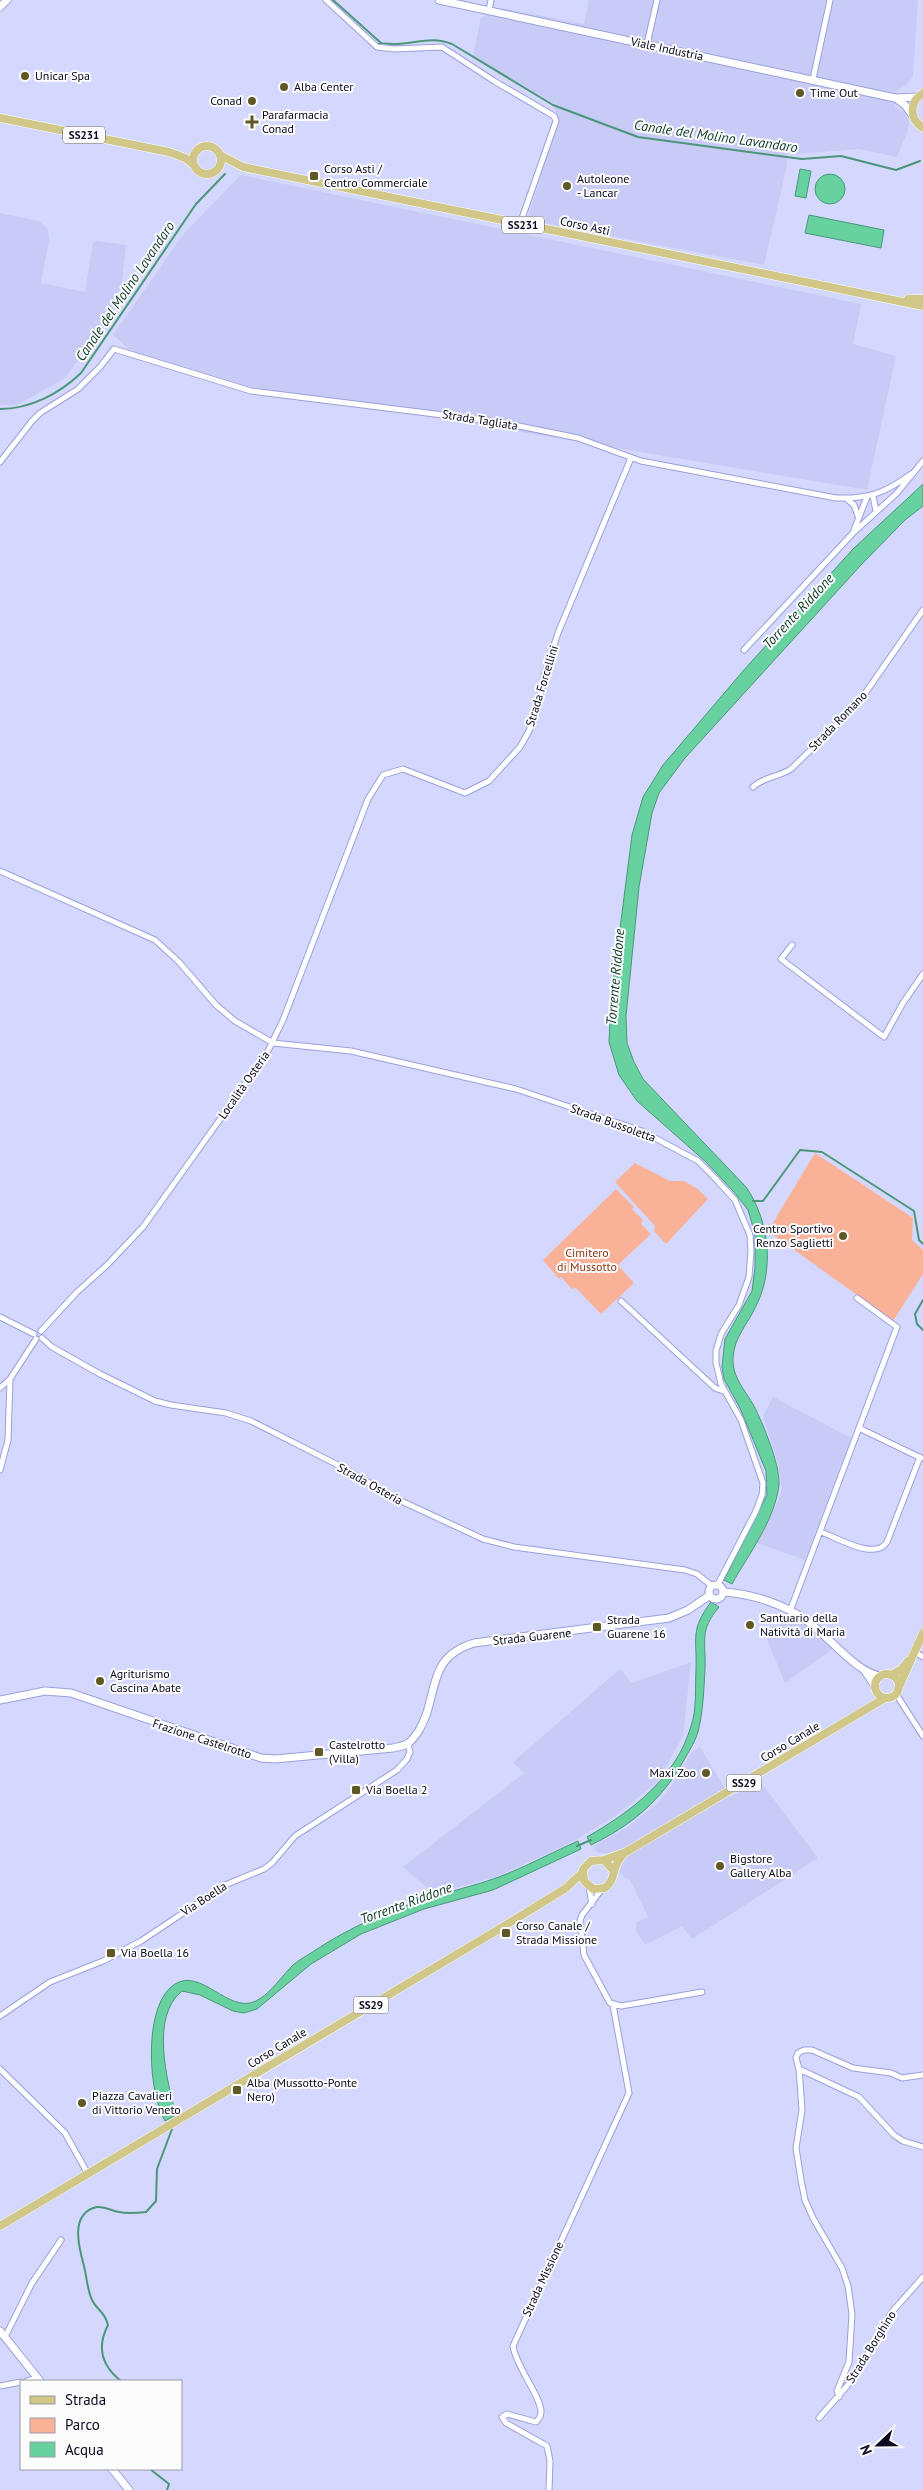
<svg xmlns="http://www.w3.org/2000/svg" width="923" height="2490" font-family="'PT Sans',sans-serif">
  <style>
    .built { fill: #c7cbf6 }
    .green { fill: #f9b298 }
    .water { fill: #67d2a0; stroke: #4b9679 }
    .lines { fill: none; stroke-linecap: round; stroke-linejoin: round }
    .stream { stroke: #4b9679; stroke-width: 2 }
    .street-casing { stroke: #9b9fdd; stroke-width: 7 }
    .secondary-casing { stroke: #9b9fdd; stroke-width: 9 }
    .primary-casing { stroke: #fff; stroke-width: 9 }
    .street { stroke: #fff; stroke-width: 5 }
    .secondary { stroke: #fff; stroke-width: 7 }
    .primary { stroke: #d0c788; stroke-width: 8 }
    .poi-dot { fill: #5f5824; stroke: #fcfcfc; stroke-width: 2 }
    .labels { text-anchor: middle; stroke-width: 4; stroke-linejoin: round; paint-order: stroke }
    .shield { fill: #fcfcfc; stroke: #535261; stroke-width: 1 }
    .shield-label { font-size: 11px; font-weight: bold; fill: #0a091f }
    .street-label { font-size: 12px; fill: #0a091f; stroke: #fcfcfc }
    .poi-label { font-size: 12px; fill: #0a091f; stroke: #fcfcfc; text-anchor: start }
    .park-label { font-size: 12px; fill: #8a3713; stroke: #fcfcfc }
    .water-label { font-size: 14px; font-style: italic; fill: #0c3b27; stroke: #fcfcfc }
  </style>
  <rect width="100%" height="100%" fill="#d4d8ff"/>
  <path class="built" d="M589,0H918L913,76L907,85L897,90L895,107L904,112L909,121L908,130L897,157L859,149L799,154L787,153V165L764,265L527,220L557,124L555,104L473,56L481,18L502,8L584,24Z
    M241,175L861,304L853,344L896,356L867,490L247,386L131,351L113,335L185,232Z
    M0,213L39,221L48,229L49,240L41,283L85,292L93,243L96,241L126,245L120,300L65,378L17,405H0Z
    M773,1397L851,1438L805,1560L757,1543L778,1502L782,1488L777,1460L763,1416Z
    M800,1618L834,1648L785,1683L763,1630Z
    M691,1662L683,1736L658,1781L617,1815L570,1843L498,1876L434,1894L403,1867L524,1773L513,1762L620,1669L632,1683Z
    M700,1747L730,1797L760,1781L818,1858L692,1939L682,1926L645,1945L636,1930V1923L648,1917L630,1880L625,1878L617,1868L610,1854L596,1852L593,1846L628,1827L658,1803L671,1787L691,1753Z"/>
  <path class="green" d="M815,1153L913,1218L912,1240L923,1250V1274L893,1321L768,1231Z
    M635,1163L670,1181H684L698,1189L708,1199L666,1244L654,1231L655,1226L615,1182Z
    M616,1189L634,1207L632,1209L643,1220L641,1224L651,1234L618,1265L634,1283L601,1314L576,1288L572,1289L561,1277L559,1279L543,1260Z"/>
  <path class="water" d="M800,169L811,171L806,198L795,196Z
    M815 189a15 15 0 1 1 30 0a15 15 0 1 1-30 0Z
    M809,215L884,230L881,248L805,233Z
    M923,484V506L905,520L861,565L685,758L659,793L652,813L639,887L626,1016L627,1043L634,1062L643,1079L746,1187C769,1220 775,1269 756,1306C748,1324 734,1337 733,1358C732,1377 745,1390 754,1406C763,1424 780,1464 779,1485C775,1520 748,1555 732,1584L724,1580L767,1495L766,1471L740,1408L724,1379L722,1367L725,1339L752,1291L755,1268V1234L748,1210L734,1192L706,1162L637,1101L619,1075L609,1042L611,999L632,835L643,797L663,765L743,671L853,549Z
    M711,1602L719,1607C699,1631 706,1640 705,1668C704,1688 703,1713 698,1732C695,1742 689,1751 684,1760C662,1800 632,1825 591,1845L587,1837C632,1811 676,1778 691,1726C697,1709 695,1687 696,1669C697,1637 690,1630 711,1602Z
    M578,1841L581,1849L493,1890L424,1909L361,1934L311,1964L257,2009L244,2013L233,2011L200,1995L182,1991C150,2017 167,2080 176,2115L165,2121C148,2092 144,2012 170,1988C196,1963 223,2008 250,2003C267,1999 280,1978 292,1966C299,1959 309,1955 317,1949C351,1927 387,1911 426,1899C450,1891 475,1886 499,1877C525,1867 551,1853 578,1841Z"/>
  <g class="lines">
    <path class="stream" d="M333,0L381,43
      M378,44C384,42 391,45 398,44C418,43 432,36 452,44L553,105L638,137L802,159L841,156L896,170L920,161
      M0,409C30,409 59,394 81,373L196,204L225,174
      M753,1201H763L800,1150L822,1152L914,1211L919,1240L923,1244
      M923,1300L915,1314L917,1324L923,1330
      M577,1846L591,1840
      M121,2381C102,2366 96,2348 108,2325C104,2310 98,2312 92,2300C87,2289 87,2278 84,2266C79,2248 69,2213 97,2207C106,2206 111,2211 119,2212C128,2214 137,2213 146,2212L156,2201L157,2169L172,2129V2125
      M150,2469L169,2484L167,2490"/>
    <g class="street-casing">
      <path id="street" d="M326,0L377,47L394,49L442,47L494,81L554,116L556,121L520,224
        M489,10L491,0
        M647,44L657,0
        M813,79L830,0
        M0,462L32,421L40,413L78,389L100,367L114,349L251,391L499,422L578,438L641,461L836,498C869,499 885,493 911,474
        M873,496L876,511
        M847,499L854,505L858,516
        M854,530L867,497
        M744,650L853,533L897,493L923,461
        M753,787C763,777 779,777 791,769L857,705L923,610
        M0,871L155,940L179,962L216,1005L235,1021L273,1043L351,1051L516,1089L642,1131L698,1161L712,1175L735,1200L750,1235L751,1251L749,1277L739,1305L721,1334L716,1351V1363L721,1384L741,1420L763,1483L762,1495L756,1511L718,1584
        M792,945L781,959L884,1037L903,1003L923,974
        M621,1301L715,1388L723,1391
        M0,1317L34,1334
        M41,1331L77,1292L107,1265L143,1227L266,1055L283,1020L368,799L383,775L403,769L465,793L489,781L520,747L529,731L537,711L544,676L558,633L631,458
        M42,1338L52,1347L100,1374L155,1401L171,1405L226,1413L251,1421L338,1465L399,1500L483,1539L514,1547L685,1570L697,1574L712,1586
        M0,1388L10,1379
        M861,1429L921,1458
        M0,1470L8,1440L10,1379L36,1339
        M821,1532C838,1538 875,1561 887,1542L920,1457
        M790,1611L897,1327L857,1298
        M915,1652L923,1657
        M896,1694L923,1736
        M589,1887L592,1904
        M602,1889L582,1915L580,1921L584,1955L610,2003L621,2006L702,1992
        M0,2016L50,1982L103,1961L141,1941L225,1885L264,1869L272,1863L295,1836L397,1770L407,1759L410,1752L408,1744
        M0,2069L65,2133L88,2174
        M799,2069L802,2110L796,2148L801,2180L805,2200L813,2218L842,2268L848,2286L852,2314L849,2362L837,2391L839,2397
        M923,2075L902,2078L891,2073L853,2068L812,2050H804L798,2053L796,2058L799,2069L859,2097L894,2135L903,2141L923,2147
        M5,2337L32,2283L61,2240
        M27,2381L38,2378
        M0,2386L21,2382
        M819,2418L847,2386L879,2337L891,2313L923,2277
        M549,2490L550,2461L547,2446L506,2423L502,2417L507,2414L536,2422C539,2419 541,2416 541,2412C541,2396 516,2367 513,2346L629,2093L613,2005"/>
    </g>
    <g class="secondary-casing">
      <path id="secondary" d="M439,0L895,98L918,97
        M0,7L7,0
        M895,98L905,105L913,116
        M709 1592a7 7 0 1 1 14 0a7 7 0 1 1-14 0Z
        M724,1592C752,1594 784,1604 807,1621C828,1635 857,1674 881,1676
        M865,1671L875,1686
        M0,1700L45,1691L71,1693L261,1758L275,1759L393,1748C397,1747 403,1746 407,1744C411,1742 415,1736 418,1732C440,1697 424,1658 474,1643L669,1618L688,1610L710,1595
        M0,2331L40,2381
        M112,2469L129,2490"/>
    </g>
    <g class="primary-casing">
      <path id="primary" d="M923,93C909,102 909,119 923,128
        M0,118L169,152L185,158L195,166
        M193 160a14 14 0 1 1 28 0a14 14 0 1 1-28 0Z
        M220,155L243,167L923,306
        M908,299H923
        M875 1686a12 12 0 1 1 24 0a12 12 0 1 1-24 0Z
        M891,1675L902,1669L908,1661
        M898,1689L923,1633
        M604,1860L626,1852L885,1698
        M613,1870L604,1860L591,1861L583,1869L584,1881L593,1889L605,1888C617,1879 610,1868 623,1855
        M0,2226L501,1928L566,1888L583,1872"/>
    </g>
    <use href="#street" class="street"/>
    <use href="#secondary" class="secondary"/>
    <use href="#primary" class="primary"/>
  </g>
  <g class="poi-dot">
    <circle cx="25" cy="76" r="5"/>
    <circle cx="284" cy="87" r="5"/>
    <circle cx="800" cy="93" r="5"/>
    <circle cx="252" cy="101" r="5"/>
    <path d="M249.5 114.5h5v5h5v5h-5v5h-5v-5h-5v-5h5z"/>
    <rect x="309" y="171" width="10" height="10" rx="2.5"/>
    <circle cx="567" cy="186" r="5"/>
    <circle cx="843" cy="1236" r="5"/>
    <circle cx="750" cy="1625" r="5"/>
    <rect x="592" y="1622" width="10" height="10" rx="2.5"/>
    <circle cx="100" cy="1681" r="5"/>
    <rect x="314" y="1747" width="10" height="10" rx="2.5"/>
    <circle cx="706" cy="1773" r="5"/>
    <rect x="351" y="1785" width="10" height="10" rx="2.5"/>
    <circle cx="720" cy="1866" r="5"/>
    <rect x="501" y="1928" width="10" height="10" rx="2.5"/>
    <rect x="106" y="1948" width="10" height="10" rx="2.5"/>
    <rect x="232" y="2085" width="10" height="10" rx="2.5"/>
    <circle cx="82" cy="2103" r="5"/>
  </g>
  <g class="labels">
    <g class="shield">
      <rect x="63" y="126.5" width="42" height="17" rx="4"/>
      <rect x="502" y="216.5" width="42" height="17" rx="4"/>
      <rect x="726.5" y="1774.5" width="35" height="17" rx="4"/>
      <rect x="353.5" y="1996.5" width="35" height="17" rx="4"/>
    </g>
    <g class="shield-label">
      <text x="84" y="139">SS231</text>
      <text x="523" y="229">SS231</text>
      <text x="744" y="1787">SS29</text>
      <text x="371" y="2009">SS29</text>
    </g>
    <g class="street-label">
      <text transform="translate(667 49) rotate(12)" y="4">Viale Industria</text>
      <text transform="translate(585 226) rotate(12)" y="4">Corso Asti</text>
      <text transform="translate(480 420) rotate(9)" y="4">Strada Tagliata</text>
      <text transform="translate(542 686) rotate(-73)" y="4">Strada Forcellini</text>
      <text transform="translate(838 721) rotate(-46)" y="4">Strada Romano</text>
      <text transform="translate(244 1085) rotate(-55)" y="4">Località Osteria</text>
      <text transform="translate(613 1123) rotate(20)" y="4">Strada Bussoletta</text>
      <text transform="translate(370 1484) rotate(29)" y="4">Strada Osteria</text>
      <text transform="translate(532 1637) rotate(-6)" y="4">Strada Guarene</text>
      <text transform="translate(202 1739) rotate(18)" y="4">Frazione Castelrotto</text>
      <text transform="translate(790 1742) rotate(-31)" y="4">Corso Canale</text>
      <text transform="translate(204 1899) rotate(-33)" y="4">Via Boella</text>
      <text transform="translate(277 2048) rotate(-31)" y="4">Corso Canale</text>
      <text transform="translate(543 2279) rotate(-65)" y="4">Strada Missione</text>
      <text transform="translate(871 2347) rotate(-58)" y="4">Strada Borghino</text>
    </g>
    <g class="poi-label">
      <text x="35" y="80">Unicar Spa</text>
      <text x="294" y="91">Alba Center</text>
      <text x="810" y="97">Time Out</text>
      <text x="242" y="105" text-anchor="end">Conad</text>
      <text x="262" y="119">Parafarmacia<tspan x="262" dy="14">Conad</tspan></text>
      <text x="324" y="173">Corso Asti /<tspan x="324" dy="14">Centro Commerciale</tspan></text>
      <text x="577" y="183">Autoleone<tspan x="577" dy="14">- Lancar</tspan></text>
      <text x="833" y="1233" text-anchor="end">Centro Sportivo<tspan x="833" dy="14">Renzo Saglietti</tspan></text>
      <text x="760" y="1622">Santuario della<tspan x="760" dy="14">Natività di Maria</tspan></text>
      <text x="607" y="1624">Strada<tspan x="607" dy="14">Guarene 16</tspan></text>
      <text x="110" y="1678">Agriturismo<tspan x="110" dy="14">Cascina Abate</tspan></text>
      <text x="329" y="1749">Castelrotto<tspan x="329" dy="14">(Villa)</tspan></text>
      <text x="696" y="1777" text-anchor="end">Maxi Zoo</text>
      <text x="366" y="1794">Via Boella 2</text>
      <text x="730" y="1863">Bigstore<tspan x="730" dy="14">Gallery Alba</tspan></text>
      <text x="516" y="1930">Corso Canale /<tspan x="516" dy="14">Strada Missione</tspan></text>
      <text x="121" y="1957">Via Boella 16</text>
      <text x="247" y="2087">Alba (Mussotto-Ponte<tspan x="247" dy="14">Nero)</tspan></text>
      <text x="92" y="2100">Piazza Cavalieri<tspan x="92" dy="14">di Vittorio Veneto</tspan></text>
    </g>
    <g class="park-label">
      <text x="587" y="1257">Cimitero<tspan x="587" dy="14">di Mussotto</tspan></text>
    </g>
    <g class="water-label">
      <text transform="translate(716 136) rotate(8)" y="5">Canale del Molino Lavandaro</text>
      <text transform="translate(125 291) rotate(-56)" y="5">Canale del Molino Lavandaro</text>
      <text transform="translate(798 611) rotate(-47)" y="5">Torrente Riddone</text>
      <text transform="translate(615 977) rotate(-85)" y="5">Torrente Riddone</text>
      <text transform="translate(406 1903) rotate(-20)" y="5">Torrente Riddone</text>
    </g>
  </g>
  <rect x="20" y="2380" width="162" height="90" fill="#fcfcfc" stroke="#9b9ba4"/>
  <rect x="30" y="2396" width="25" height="8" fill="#d0c788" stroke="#9b9ba4"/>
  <text x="65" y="2405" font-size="15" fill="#0a091f">Strada</text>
  <rect x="30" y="2418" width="25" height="15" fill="#f9b298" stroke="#9b9ba4"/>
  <text x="65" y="2430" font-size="15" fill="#0a091f">Parco</text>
  <rect x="30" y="2442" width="25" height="15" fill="#67d2a0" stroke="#9b9ba4"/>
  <text x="65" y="2455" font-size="15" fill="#0a091f">Acqua</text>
  <g transform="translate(878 2445) rotate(248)" stroke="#fcfcfc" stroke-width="4" paint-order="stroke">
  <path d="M0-4L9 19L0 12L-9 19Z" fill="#0a091f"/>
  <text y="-8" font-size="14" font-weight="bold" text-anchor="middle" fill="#0a091f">N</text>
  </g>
</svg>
